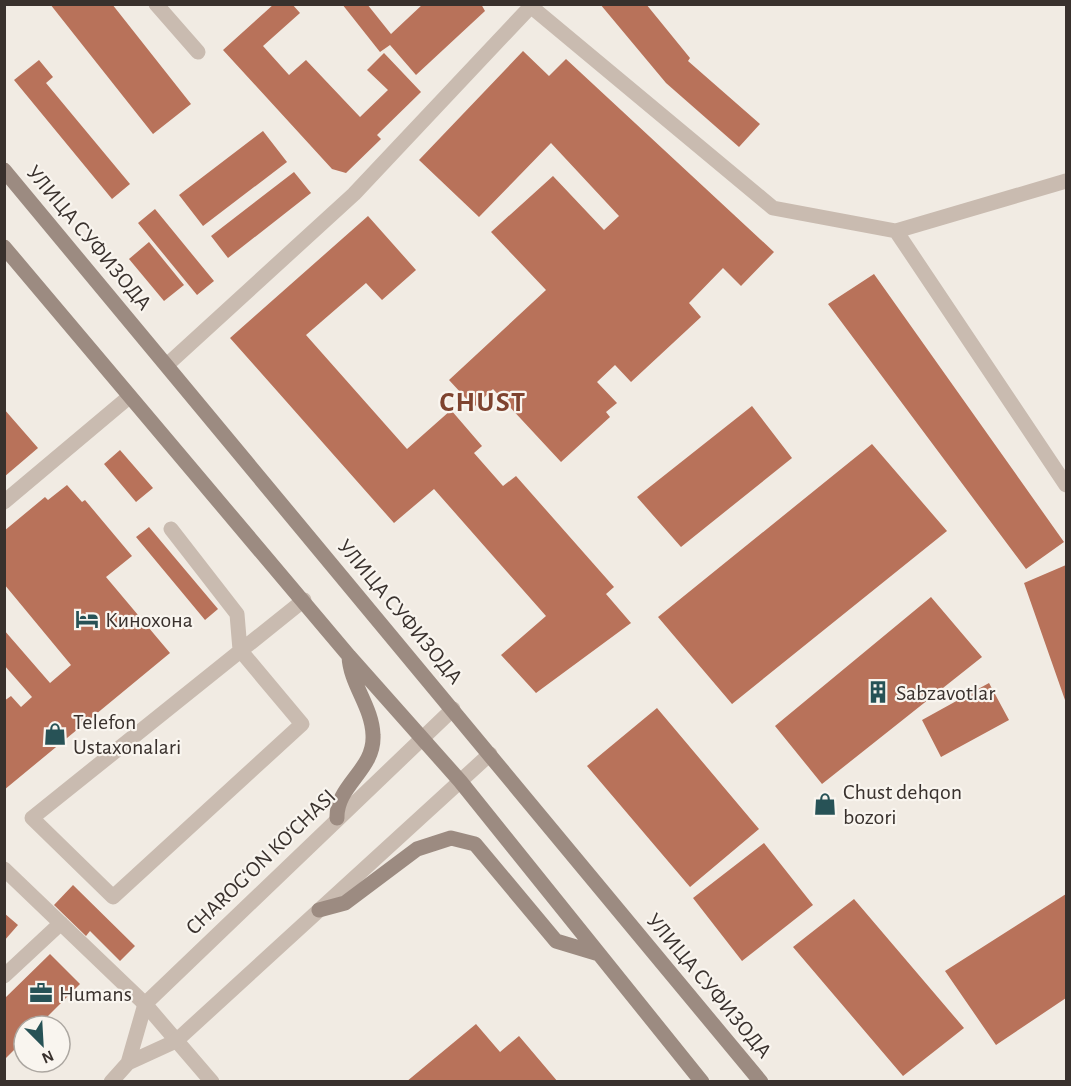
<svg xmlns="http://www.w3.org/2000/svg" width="1071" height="1086" font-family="'Alegreya Sans',sans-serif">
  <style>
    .building { fill: #b8725a }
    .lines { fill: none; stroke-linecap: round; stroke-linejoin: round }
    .service { stroke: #c9bbb0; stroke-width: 15 }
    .minor { stroke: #c9bbb0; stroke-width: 15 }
    .tertiary { stroke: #c9bbb0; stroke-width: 15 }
    .secondary { stroke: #9c8b81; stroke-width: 15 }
    .labels { text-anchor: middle; stroke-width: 4.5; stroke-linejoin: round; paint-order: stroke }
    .street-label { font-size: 22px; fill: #39312d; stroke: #f9f5ef }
    .poi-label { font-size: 22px; fill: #39312d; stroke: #f9f5ef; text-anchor: start }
    .district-label { font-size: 28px; font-weight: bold; letter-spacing: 1.5px; fill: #7e432f; stroke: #f9f5ef }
  </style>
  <rect width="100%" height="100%" fill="#f1ebe3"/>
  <path class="building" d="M50,4H112L191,104L153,134Z
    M274,4H292L300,13L263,46L289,75L306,60L360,117L388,90L367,70L384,53L421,92L377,135L381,139L346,173L332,169L223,50Z
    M342,4H367L391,34L423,4H481L485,11L416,75L390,45L380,52Z
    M600,4H646L690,58L688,61L760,124L739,147L666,83Z
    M523,51L549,76L566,59L774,252L741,286L723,268L689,303L701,317L631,382L615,365L597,382L617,403L606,412L610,417L561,462L493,389L474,407L449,380L546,290L491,232L553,176L604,230L619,216L551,143L479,217L419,160Z
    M39,60L53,77L46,83L130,184L112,199L14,80Z
    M263,131L287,162L203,226L179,195Z
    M294,172L311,193L228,258L211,236Z
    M155,209L214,281L197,295L138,223Z
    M368,216L416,270L382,300L366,283L306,335L407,449L451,410L482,446L474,453L503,486L516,476L614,587L606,594L631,623L536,693L501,655L546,616L434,489L394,523L230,338Z
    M149,242L184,285L164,301L129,259Z
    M874,274L1064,542L1026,569L828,304Z
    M752,406L792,458L681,547L637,497Z
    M4,409L38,448L4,477Z
    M872,444L947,531L732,704L658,617Z
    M120,450L153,488L136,502L104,464Z
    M67,485L82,502L85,500L132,556L106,577L170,653L4,790V701L11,696L21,707L32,697L4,665V630L50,683L71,665L4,584V531L45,497L48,500Z
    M149,527L218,609L205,620L136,537Z
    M1066,565V699L1065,700L1024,583Z
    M931,597L982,657L822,784L775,726Z
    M989,683L1009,720L941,757L922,720Z
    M657,708L759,829L690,887L587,766Z
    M764,843L813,905L742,961L693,898Z
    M73,885L135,946L120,961L90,931L86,936L54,905Z
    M1066,894V998L996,1045L945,971Z
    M854,899L964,1028L903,1076L793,947Z
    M4,913L18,925L4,941Z
    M50,954L80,984L38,1026H24V1040L4,1060V999Z
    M476,1024L500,1052L519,1036L558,1082H406Z"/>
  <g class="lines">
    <path class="service" d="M156,4L198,52
      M171,529L237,614L240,650L302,724L113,897L32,818L304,600
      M4,869L145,1004
      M4,976L61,923"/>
    <path class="minor" d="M528,4L773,208L896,231L1066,181
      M896,231L1066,485
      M168,364L354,194L533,4
      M4,502L129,397
      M145,1004L212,1082"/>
    <path class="tertiary" d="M128,1063L145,1004L453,709
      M111,1082L128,1063L176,1041L490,754"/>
    <path class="secondary" d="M4,170L761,1082
      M4,247L349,656L460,781L702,1082
      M337,818C336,785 375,770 373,735C372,706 350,684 349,656
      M319,910L345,903L417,849L451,838L475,844L556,941L599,954"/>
  </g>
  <defs>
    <g id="hotel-bare" transform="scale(1.8)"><path d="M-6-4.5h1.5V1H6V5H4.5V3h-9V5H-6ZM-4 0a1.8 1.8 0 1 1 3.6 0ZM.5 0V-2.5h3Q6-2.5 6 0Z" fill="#275256" stroke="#f9f5ef" stroke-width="2.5" paint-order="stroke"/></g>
    <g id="building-bare" transform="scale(1.8)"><path d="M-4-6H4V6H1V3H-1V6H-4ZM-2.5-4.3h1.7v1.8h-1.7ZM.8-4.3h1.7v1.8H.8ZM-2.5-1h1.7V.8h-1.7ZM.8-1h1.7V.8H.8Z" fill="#275256" stroke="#f9f5ef" stroke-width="2.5" paint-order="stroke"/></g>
    <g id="shop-bare" transform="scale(1.8)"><path d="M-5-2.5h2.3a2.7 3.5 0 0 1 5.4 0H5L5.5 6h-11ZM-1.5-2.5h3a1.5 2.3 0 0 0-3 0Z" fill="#275256" stroke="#f9f5ef" stroke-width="2.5" paint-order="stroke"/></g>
    <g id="office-bare" transform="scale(1.8)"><path d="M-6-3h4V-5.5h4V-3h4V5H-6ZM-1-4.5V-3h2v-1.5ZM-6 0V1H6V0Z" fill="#275256" stroke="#f9f5ef" stroke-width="2.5" paint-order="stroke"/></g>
  </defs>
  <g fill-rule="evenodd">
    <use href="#hotel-bare" x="87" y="619"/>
    <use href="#building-bare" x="878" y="692"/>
    <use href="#shop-bare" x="55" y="734"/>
    <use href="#shop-bare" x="825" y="804"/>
    <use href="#office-bare" x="41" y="993"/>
  </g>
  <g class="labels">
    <g class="street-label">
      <text transform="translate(90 237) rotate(50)" y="8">УЛИЦА СУФИЗОДА</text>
      <text transform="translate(401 611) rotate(50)" y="8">УЛИЦА СУФИЗОДА</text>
      <text transform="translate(260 861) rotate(-44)" y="8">CHAROG‘ON KO‘CHASI</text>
      <text transform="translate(710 985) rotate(50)" y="8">УЛИЦА СУФИЗОДА</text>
    </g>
    <g class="poi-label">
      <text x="105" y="627">Кинохона</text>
      <text x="896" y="700">Sabzavotlar</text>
      <text x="73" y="729">Telefon<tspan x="73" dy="25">Ustaxonalari</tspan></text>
      <text x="843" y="799">Chust dehqon<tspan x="843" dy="25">bozori</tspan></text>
      <text x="59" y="1001">Humans</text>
    </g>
    <g class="district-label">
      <text x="483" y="411">CHUST</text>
    </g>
  </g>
  <rect width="1071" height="1086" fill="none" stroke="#39312d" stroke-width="12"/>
  <g transform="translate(42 1044) rotate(156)"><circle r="28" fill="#f9f5ef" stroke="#aca7a1" stroke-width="1.5"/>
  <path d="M0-4.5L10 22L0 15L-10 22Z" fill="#275256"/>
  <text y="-9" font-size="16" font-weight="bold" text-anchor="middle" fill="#39312d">N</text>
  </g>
</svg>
